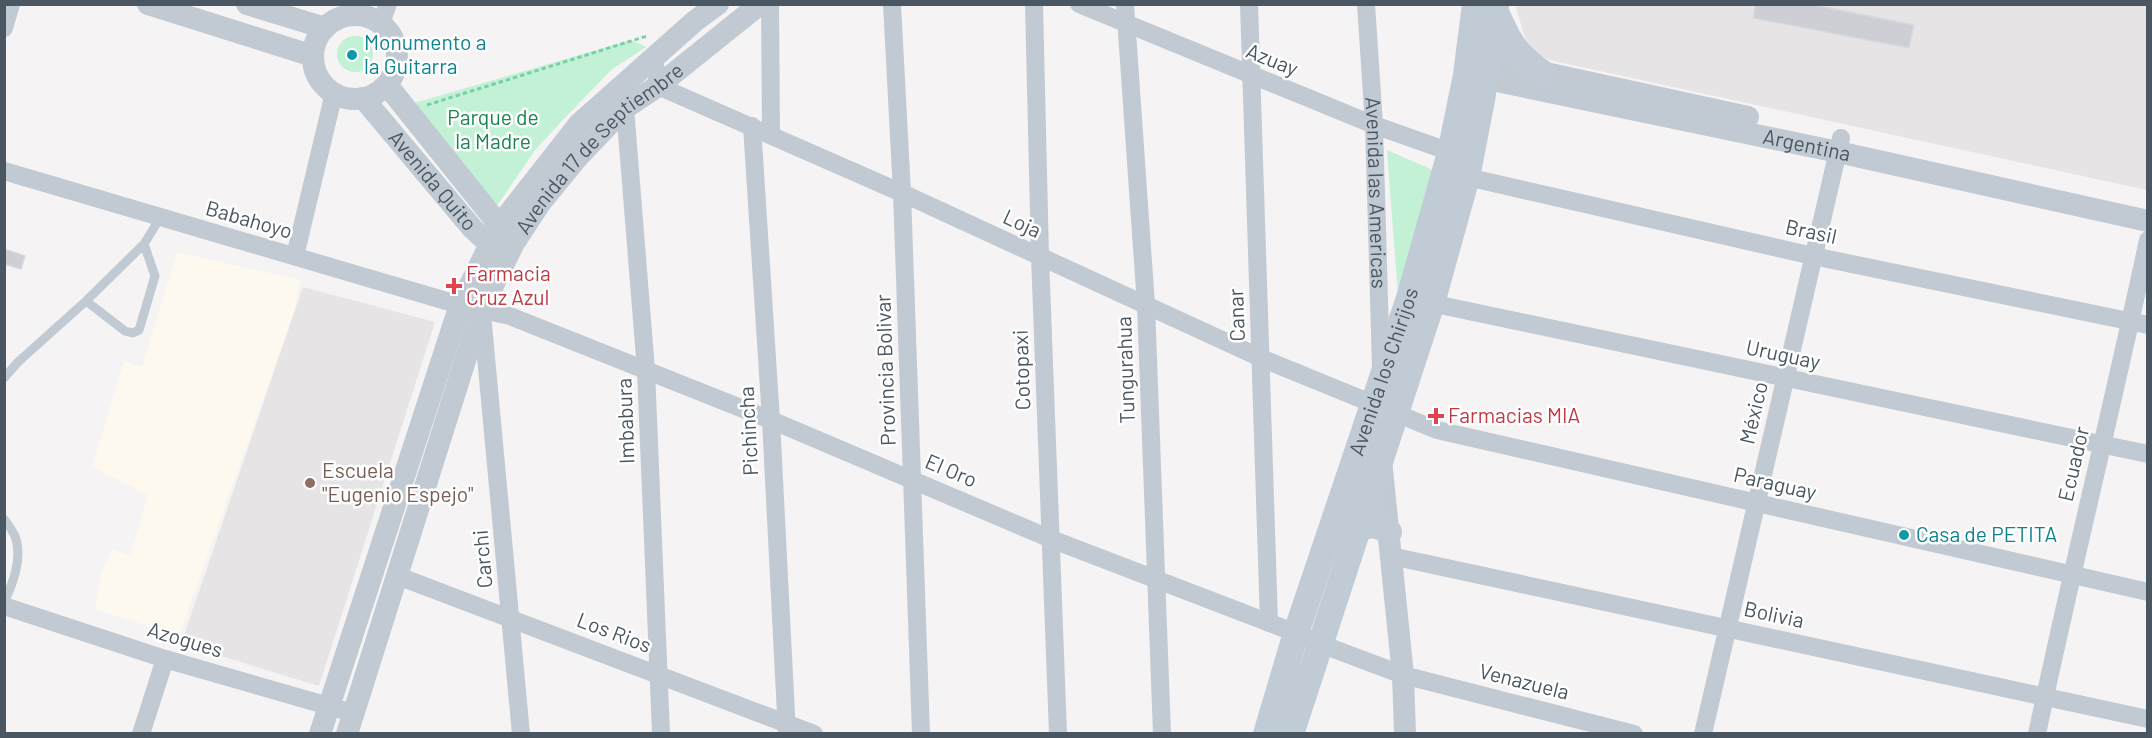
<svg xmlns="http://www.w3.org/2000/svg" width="2152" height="738" font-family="Barlow,sans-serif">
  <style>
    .commercial { fill: #fdf9ef }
    .education { fill: #e6e4e5 }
    .green { fill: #c3f1d5 }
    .building { fill: #cdcfd5; stroke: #d7d9de; stroke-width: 1.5 }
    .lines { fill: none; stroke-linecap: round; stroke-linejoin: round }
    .path { stroke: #7ad0a6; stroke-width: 3; stroke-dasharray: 4.5 3; stroke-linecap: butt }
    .service { stroke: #c1cad2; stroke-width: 9 }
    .minor { stroke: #c1cad2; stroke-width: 18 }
    .tertiary { stroke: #c1cad2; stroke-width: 22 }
    .secondary { stroke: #c1cbd6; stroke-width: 26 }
    .culture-dot { fill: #0f9aa8; stroke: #fff; stroke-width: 2 }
    .health-dot { fill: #e0444e; stroke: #fff; stroke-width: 2 }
    .education-dot { fill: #8d6e63; stroke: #fff; stroke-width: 2 }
    .labels { text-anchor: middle; stroke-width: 5; stroke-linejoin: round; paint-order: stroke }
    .culture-label { font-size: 21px; fill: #0d838f; stroke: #fff; text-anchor: start }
    .street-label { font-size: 21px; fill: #4a5661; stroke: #fff }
    .park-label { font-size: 21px; fill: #17864f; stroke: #fff }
    .health-label { font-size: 21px; fill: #be3a42; stroke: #fff; text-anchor: start }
    .education-label { font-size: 21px; fill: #785e54; stroke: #fff; text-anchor: start }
  </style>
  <rect width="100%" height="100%" fill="#f5f3f3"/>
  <path class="commercial" d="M177,252L300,280L295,309L179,636L95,609L101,574L112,549L130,556L148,495L92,467L124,361L142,367Z"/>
  <path class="education" d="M1515,5H2147V190L1549,60L1534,52L1526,40Z
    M303,287L435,322L319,686L181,644Z"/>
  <path class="green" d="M337 54a18 18 0 1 1 36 0a18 18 0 1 1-36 0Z
    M631,40L646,47L611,70L559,124L536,149L496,207L411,104Z
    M1387,150L1435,171L1398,295Z"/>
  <path class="building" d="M1756,4H1809L1914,25L1909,48L1753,18Z
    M4,249L25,256L21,269L4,264Z"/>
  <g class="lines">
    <path class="path" d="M427,105L647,36"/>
    <path class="service" d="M144,244L160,218
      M4,378L18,362L86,301L144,244L155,276L139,330L133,333L125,331L86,301
      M4,519C8,524 12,530 15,536C23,558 13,583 4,603"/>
    <g class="minor">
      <path d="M770,4L771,134"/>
      <path d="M892,4L902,193L921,734"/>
      <path d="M1034,4L1040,256L1058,734"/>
      <path d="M1079,4L1374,125L1462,156"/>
      <path d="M1125,4L1146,305L1162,734"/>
      <path d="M1249,4L1269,623"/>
      <path id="s1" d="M1366,4L1374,125L1381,368"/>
      <path d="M355,15L358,4"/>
      <path d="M381,23L388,4"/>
      <path d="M4,28L11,4"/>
      <path d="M654,57L658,86L902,193L1261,358L1437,430L2148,592"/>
      <path d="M625,108L646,370L661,734"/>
      <path d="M752,126L771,420L787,734"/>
      <path d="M4,171L460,305L510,316L771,420L1051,539L1296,633L1326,646L1403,675L1634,734"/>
      <path d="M1467,177L1813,256L2148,325"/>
      <path d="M295,256L334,93"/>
      <path d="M1421,301L2148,454"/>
      <path d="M482,314L521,734"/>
      <path d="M1391,556L2148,719"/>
      <path d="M398,576L814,734"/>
      <path d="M4,606L165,659L353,713"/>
      <path d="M141,734L165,659"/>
      <path d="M1703,734L1841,138"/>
      <path d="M2037,734C2072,568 2113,405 2148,240"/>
    </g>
    <g class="tertiary">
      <path d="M148,4L313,56"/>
      <path d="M247,4L325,28"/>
      <circle cx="355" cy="57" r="42"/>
      <path d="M1472,57L1748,117"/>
      <path id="s2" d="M1468,75L1838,152L2148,221"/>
      <path d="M387,85L508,236"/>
      <path id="s3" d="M363,98L472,228L498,252"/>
      <path d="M1381,460L1403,675L1405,734"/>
      <path d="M320,734L460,305L499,226L579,124L695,21L718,4"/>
      <path id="s4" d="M347,734L481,310L514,243L541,202L577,158L625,108L658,86L760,4"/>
    </g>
    <g class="secondary">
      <path d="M1495,10C1509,41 1513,51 1541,72"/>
      <path d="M1356,532C1367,523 1377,524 1389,532"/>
      <path id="s5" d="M1266,734L1296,633L1409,298L1450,153L1466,75L1475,4"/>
      <path d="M1291,734L1432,303L1467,177L1482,100L1496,4"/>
    </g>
  </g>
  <g class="culture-dot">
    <circle cx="352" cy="55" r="6"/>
    <circle cx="1904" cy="535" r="6"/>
  </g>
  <g class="health-dot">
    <path d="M451 277h6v6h6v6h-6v6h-6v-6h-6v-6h6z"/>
    <path d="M1433 407h6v6h6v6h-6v6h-6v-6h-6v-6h6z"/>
  </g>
  <circle class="education-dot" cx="310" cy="483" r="6"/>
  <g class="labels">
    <g class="culture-label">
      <text x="364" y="50">Monumento a<tspan x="364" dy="24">la Guitarra</tspan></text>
      <text x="1916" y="542">Casa de PETITA</text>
    </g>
    <g class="street-label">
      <text transform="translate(1272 60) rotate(22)" y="7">Azuay</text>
      <text dy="7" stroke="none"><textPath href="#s2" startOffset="346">Argentina</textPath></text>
      <text dy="7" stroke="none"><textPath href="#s4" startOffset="648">Avenida 17 de Septiembre</textPath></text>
      <text dy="7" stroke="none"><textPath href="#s3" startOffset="108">Avenida Quito</textPath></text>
      <text dy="7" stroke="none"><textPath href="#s1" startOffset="189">Avenida las Americas</textPath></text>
      <text transform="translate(249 220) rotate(16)" y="7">Babahoyo</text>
      <text transform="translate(1022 224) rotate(25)" y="7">Loja</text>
      <text transform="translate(1811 232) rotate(12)" y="7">Brasil</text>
      <text transform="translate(1237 315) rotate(-92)" y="7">Canar</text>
      <text transform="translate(1783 355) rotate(12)" y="7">Uruguay</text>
      <text transform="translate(886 370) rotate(-92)" y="7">Provincia Bolivar</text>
      <text transform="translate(1022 370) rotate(-92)" y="7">Cotopaxi</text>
      <text transform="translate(1126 370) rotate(-92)" y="7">Tungurahua</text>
      <text dy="7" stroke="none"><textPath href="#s5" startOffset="381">Avenida los Chirijos</textPath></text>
      <text transform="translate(1754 413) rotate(-77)" y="7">México</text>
      <text transform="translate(626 421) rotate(-92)" y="7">Imbabura</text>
      <text transform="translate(749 431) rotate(-93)" y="7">Pichincha</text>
      <text transform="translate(2074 464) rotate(-77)" y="7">Ecuador</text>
      <text transform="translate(951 471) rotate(23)" y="7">El Oro</text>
      <text transform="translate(1775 484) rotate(13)" y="7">Paraguay</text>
      <text transform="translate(483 559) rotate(-95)" y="7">Carchi</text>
      <text transform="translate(1774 615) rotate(12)" y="7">Bolivia</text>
      <text transform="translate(614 633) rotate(21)" y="7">Los Rios</text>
      <text transform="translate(185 640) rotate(17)" y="7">Azogues</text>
      <text transform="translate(1524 682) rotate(14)" y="7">Venazuela</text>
    </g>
    <g class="park-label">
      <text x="493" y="125">Parque de<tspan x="493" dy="24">la Madre</tspan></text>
    </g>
    <g class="health-label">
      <text x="466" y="281">Farmacia<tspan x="466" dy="24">Cruz Azul</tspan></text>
      <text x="1448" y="423">Farmacias MIA</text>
    </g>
    <g class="education-label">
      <text x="322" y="478">Escuela<tspan x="322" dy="24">"Eugenio Espejo"</tspan></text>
    </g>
  </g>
  <rect width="2152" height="738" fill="none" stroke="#4a5661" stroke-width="12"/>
</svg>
